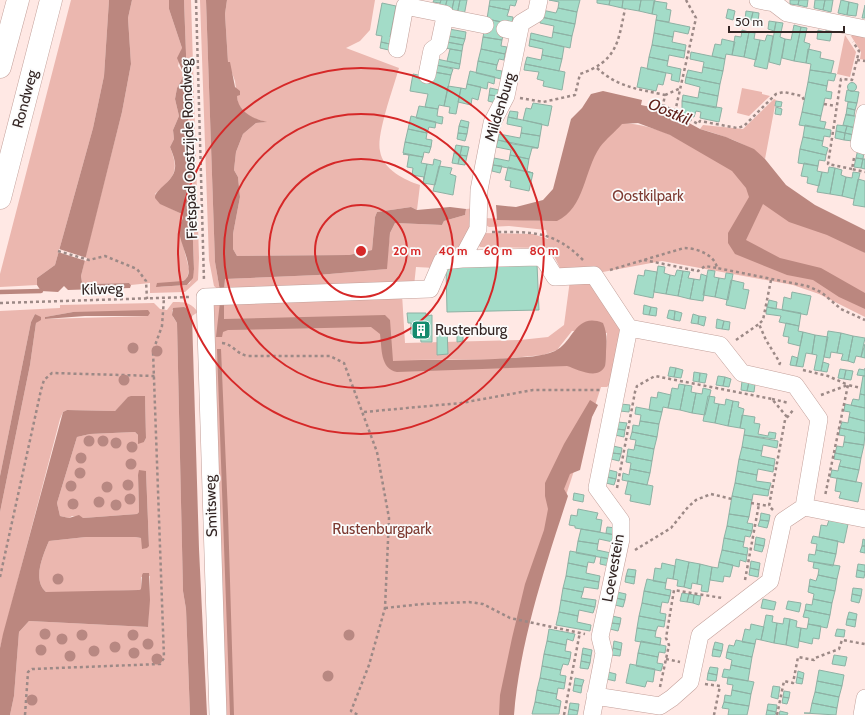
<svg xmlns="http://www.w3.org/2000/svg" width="865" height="715" font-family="Cabin,sans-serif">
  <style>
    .green { fill: #ebb7af; fill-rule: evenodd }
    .water { fill: #bb877f }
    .pier { fill: #ffe8e4 }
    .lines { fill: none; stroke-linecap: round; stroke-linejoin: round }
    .stream { stroke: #bb877f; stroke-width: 4.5 }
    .building { fill: #a3dcc8; stroke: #8eb1a4 }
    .minor-casing { stroke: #c3a09a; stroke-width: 18 }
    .highway-casing { stroke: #c3a09a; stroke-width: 23 }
    .path { stroke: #9c8986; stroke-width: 2.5; stroke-dasharray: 3 3; stroke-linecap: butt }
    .minor { stroke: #fff; stroke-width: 17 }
    .highway { stroke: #fff; stroke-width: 22 }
    .tree { fill: #b88882 }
    .ring { fill: none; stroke: #d62828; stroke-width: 2 }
    .labels { text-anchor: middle; stroke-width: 3.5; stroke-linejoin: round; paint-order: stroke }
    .street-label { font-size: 15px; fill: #332523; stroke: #fbfbfb }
    .park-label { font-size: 15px; fill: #7d3a31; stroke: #fbfbfb }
    .poi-label { font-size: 15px; fill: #332523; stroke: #fbfbfb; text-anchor: start }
    .water-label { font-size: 16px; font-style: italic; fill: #5f1e18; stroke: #fbfbfb }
    .centre { fill: #d62828; stroke: #fbfbfb; stroke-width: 2 }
    .ring-label { font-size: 12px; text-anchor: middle; font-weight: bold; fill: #d62828; stroke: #fbfbfb; stroke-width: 3.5; stroke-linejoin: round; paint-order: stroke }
  </style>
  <rect width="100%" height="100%" fill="#ffe8e4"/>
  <path class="green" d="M71,0H109L104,76L93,128L55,265L37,278V285L0,287V274Z
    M132,0H169V9L182,48L178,66L184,75L177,88L175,99L179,116L173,130L174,139L170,147C180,172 174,177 155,194L170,208L182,214L183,217L179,229L189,269L187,279L183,281L157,287L187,285L190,283L194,269L184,0H191L199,258L198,280L185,292L150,293V283L131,285L129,283L87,284L82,282L81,276L87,250L122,112L131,64L128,18Z
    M200,0H206L215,262L220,291L214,286L209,260Z
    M227,0H375L370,30L360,41L346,48L399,68C394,86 376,135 380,151C383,170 405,180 420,185L417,210L411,207L377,212L375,217L372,250L349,255L237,256L233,249V234L240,197L238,177L234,170L236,152L243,134L256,123L266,122L253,118L244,113L238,104L235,81L228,62L225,14Z
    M855,33L865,35V60L860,59L861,52L851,36Z
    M845,35L856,52L850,77L837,74Z
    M742,88L762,92V94L770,96L749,116L737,113Z
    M774,99L776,100L765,159C747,143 724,136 700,129L703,125L743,129Z
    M621,123C659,124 689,144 721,163C770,192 816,225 865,253V317L819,294L793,285L662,261L592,274L564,276L550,248L480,247L476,241L481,233L533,234L548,239L546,230L509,226L489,227L486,225L485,218L544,221L599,146Z
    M477,208L474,239L435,268L416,267L414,286L224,291L225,279L318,275L386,269L390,233L395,223L442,225L444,221L465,215L466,209Z
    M570,280L590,281L623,325L614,380L607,387H601L512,663L508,715H224L210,299L402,294L405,343L520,340L548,337L564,325ZM572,331L607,333L605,366L588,359L405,360L500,359L543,355L557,350Z
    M173,302C185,302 190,302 198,312L192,316L188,309L172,310L173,317L177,323L183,591L186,609L190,715H10L14,696L19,632L29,621L148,627L150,576L141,577V589L139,590L53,593L46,592C32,580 43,555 49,541L86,537H135L141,538L149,546L146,471L138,475L139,512L137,514L83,518L72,516L69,518L60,516L57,503L77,437L90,434L135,432L144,442L146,438L145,397C127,394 127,399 115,411L67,410L63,412L60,419L0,648V512L30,365L36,323L39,320V317L35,314L31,322L0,476V311L60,308V305L154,303L160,309L167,310ZM73,312L148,316L45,319V317Z"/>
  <path class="water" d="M109,0H132L128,18L131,64L122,112L81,276L82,282L87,284L129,283L131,285L130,288L68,290L64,286L58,292L41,291L37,285V278L55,265L93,128L104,76Z
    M169,0H184L194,269L193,278L187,285L156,287L157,283L183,281C198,274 179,243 179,230C179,226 182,221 183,217L182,214L160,204L155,198C155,193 158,192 161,188C178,174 178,166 170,147L174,139L173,130L179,116L175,99L177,88L184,75L177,58L182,48L169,9Z
    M206,0H227L225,14L228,62H230L235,87L240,91V95L237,96C238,112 253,119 267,122L256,123L243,134L236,152L234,170L238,177L240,197L233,234V249L237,256L349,255L372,250L375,217L377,212L411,207L417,210L450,207L466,209L465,215L444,221L442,225L395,223L390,233L387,269L318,275L225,279L224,291H220L215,262Z
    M603,91L642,100L641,105L656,108L658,106L700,129L726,137L754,149L765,159L786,185L815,205L865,230V253L827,235L789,222L763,204L746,240L780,258L821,268L865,293V309L839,297L813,280L787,275L735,254L728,243V233L749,197L746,188L732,171L670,135L638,123L622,124C615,132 606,139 600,147C584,170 585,208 557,221L497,220L496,205L516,207L543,200L553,189L571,119L582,108L591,94Z
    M220,302H224V319L385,315L390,320L393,361C432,359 471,361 510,358C525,357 541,357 555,351C574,342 575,312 603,323C607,333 607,340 606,351C606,355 606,363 605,366C598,381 577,369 567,366L397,372C380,369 382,348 380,334L371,327L228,330L223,332L222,337H216Z
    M184,307L188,309L192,316L199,549L207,715H190L186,609L183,591L177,323L172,315L173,308Z
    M148,310L150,313L148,316H85L45,319V317L73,312Z
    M35,314L41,317V320L36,323L30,365L0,512V476L31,322Z
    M217,349H221L228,514L234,715H230Z
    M131,396H145L146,438L144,442L138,444V435L135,432L90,434L77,437L57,503L60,516L69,518L79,515L83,518L137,514L139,512L138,475L139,470L146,471L149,546L147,548L142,549L141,538L135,537H86L49,541C43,555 32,580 46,592L139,590L141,589L142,575L143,573H149L150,600L148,627L29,621L19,632L14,696L10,715H0V648L3,634L63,412L67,410L115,411L128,397Z
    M590,400L598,405L592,417L580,470L570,474L564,489L568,496C545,567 520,641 514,715H499L500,695L512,638L525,584L544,530L548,509L545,496V483L564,444Z"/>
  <path class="pier" d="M59,249L87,258L86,261L58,252Z"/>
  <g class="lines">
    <path class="stream" d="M0,292L41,291"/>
  </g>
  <path class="building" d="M434,0H441L440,3L433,2Z
    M441,0H447L445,8L439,7Z
    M447,0H454L452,9L445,8Z
    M454,0H460L457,15L451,14Z
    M460,0H467L464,16L457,15Z
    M490,0H517L515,6L510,5L509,10L489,6Z
    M549,0H580L577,12L558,8L559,2Z
    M597,0H610L609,5L597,3Z
    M610,0H623L622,8L609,5Z
    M623,0H641L639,11L622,8Z
    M641,0H655L652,14L639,11Z
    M790,0H799L798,5L790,4Z
    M799,0H808L807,7L798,5Z
    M815,0H825L823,10L814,8Z
    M825,0H833L831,12L823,10Z
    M841,0L849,2L847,15L838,13Z
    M654,1L667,3L666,9L671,10L669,22L656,20L657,15L652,14Z
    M849,2L858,4L856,16L847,15Z
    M382,3L396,6L390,37L395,38L394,45L381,42L382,36L376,35Z
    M865,5V18H862Z
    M489,6L509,10L507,16L513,17L512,24L487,19Z
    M558,8L577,12L575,24L541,17L542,10L556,13Z
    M728,9L735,11L733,20L726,18Z
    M746,11L753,12L751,20L745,19Z
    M753,12L759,13L758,22L751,20Z
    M541,17L575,24L572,36L553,32L554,26L540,23Z
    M487,19L506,23L502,40L483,37Z
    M656,20L690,27L688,34L674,31L673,37L654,33Z
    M769,21L776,22L774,31L768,29Z
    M776,22L783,23L780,37L785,39L780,65L769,62Z
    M794,25L801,27L794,61L782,58L785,39L791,40Z
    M801,27L807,28L804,42L810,44L806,63L794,61Z
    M449,29L466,32L465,39L448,36Z
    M826,29L832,30L830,41L817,39L818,30L826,32Z
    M742,30L749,32L744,57L732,55L735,36L741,37Z
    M553,32L572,36L570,48L530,39L531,33L552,38Z
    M749,32L755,33L754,39L760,40L756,60L744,57Z
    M654,33L673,37L672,42L686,45L685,51L652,45Z
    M767,35L773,36L767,69L754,66L760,40L765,41Z
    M448,36L465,39L463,45L447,42Z
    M483,37L502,40L501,46L507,47L505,54L481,49Z
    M530,39L564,47L562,59L542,55L543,49L529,46Z
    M722,39L735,42L732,55L726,54L725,59L712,56L715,44L721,45Z
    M381,42L394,45L393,51L380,48Z
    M447,42L463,45L462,51L445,48Z
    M652,45L685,51L684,58L669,55L668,61L649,57Z
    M450,49L462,51L460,64L447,61Z
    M481,49L505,54L504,60L499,59L497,65L478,61Z
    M808,49L821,52L820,58L834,61L831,73L810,70L811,64L806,63Z
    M691,52L725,59L723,71L703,67L704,62L690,59Z
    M542,55L562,59L559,71L525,64L527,57L541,60Z
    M649,57L668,61L667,66L681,69L679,82L671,80L672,74L647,69Z
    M437,59L460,64L459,69L436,65Z
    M478,61L497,65L496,70L502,71L501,79L476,73Z
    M525,64L565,72L562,90L543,86L544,81L537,79L539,72L524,70Z
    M436,65L453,69L451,75L434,72Z
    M641,67L666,73L663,85L658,84L656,91L637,87Z
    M703,67L723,71L720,84L686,77L688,70L702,73Z
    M810,70L836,74L834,81L828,80L827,86L808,82Z
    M470,71L495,77L494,84L488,82L487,89L467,84Z
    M434,72L451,75L444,106L439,105L438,109L425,107L428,94L410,91L413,74L433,78Z
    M686,77L720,84L718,96L699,92L700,87L685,83Z
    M808,82L827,86L826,91L832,92L831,99L825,98L821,116L802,112Z
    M847.5 87a4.5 4.5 0 1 1 9 0a4.5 4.5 0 1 1-9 0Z
    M467,84L481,87L478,100L472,98L471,105L458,102L461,88L466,89Z
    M448,86L461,88L456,114L449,113L450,107L444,106Z
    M490,88L499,90L498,96L489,95Z
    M847,90L859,92L857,103L845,101Z
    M699,92L718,96L716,108L682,101L683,95L698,98Z
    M489,95L498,96L496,103L488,101Z
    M682,101L722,108L719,122L700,118L701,112L696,111L694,117L682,114Z
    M776,101L782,102L781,107L775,106Z
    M848,102L857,103L855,110L847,108Z
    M533,103L552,106L548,126L523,120L526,108L531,109Z
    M419,106L438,109L437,116L443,117L442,124L416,118Z
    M776,107L782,109L781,115L775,114Z
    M847,108L855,110L854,116L846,115Z
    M510,111L518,112L517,119L508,117Z
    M802,112L821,116L820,121L826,122L824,129L799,125Z
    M846,114L859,117L856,128L843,125Z
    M411,116L436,122L435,128L429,127L427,133L408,129Z
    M508,117L542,124L540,136L521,133L522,127L507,124Z
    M461,120L469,122L468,128L459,126Z
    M805,125L831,130L830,137L824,136L823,141L803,137Z
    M837,125L847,126L845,133L836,131Z
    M459,126L468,128L467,134L458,133Z
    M847,126L856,128L854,135L845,133Z
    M408,129L427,133L426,139L432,140L431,147L405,142Z
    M836,131L845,133L844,140L835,138Z
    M458,133L467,134L465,141L457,139Z
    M521,133L540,136L538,148L498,140L499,134L520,138Z
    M845,133L854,135L853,141L844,140Z
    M803,137L823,141L822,146L828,148L826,155L800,149Z
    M498,140L513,144L538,148H532L529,159L510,155L511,150L496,147Z
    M405,142L431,147L429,153L424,152L423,157L403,153Z
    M456,145L462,146L460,155L454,153Z
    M462,146L469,147L467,156L460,155Z
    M800,149L826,155L825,161L819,160L818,166L798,163Z
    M858,149L864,151L863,159L856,158Z
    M454,153L460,155L458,164L452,163Z
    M403,154L423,157L421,163L427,164L423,183L424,177L412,175L413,168L407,167L409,155Z
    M460,155L467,156L465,165L458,164Z
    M510,155L529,159L527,171L533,173L493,165L494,158L509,161Z
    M856,158L863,159L861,168L854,167Z
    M434,159L441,161L435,185L423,183L427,164L433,165Z
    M863,159H865V169L861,168Z
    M804,163L818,166L817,171L822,172L819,186L807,183L808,177L801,176Z
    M493,165L502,166L500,173L492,171Z
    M439,166L452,168L450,174L456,176L453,195L433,191Z
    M508,167L533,173L529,191L510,187L511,181L505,180Z
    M829,167L835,168L830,194L817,192L822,172L828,173Z
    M835,168L842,170L841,175L846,177L842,196L830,194Z
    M853,172L860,173L854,199L842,196L846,177L852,178Z
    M858,179L865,181V207L853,205Z
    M537,264L539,310L447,312L446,266Z
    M658,266L665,267L664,273L670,275L666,294L654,292Z
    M645,270L657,272L653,298L634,294L638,275L644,276Z
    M677,270L683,271L678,296L666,294L670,275L675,276Z
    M708,270L715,271L714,277L719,278L715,297L703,295Z
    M683,271L690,272L688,278L694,279L690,299L678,296Z
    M726,273L733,274L728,300L715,297L719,278L725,279Z
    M701,274L707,276L703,301L690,299L694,279L700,280Z
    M731,280L744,283L743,289L749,290L745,309L726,305Z
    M792,292L811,296L807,315L782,310L784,297L791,299Z
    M769,300L777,302L776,309L767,307Z
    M644,305L651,307L649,315L643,314Z
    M651,307L657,308L656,316L649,315Z
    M767,307L801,313L799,326L779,322L781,316L766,314Z
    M669,310L675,311L674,320L667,318Z
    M675,311L682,313L680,321L674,320Z
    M407,313H426V316L432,315V342H421L420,334H411V323H408Z
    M693,314L699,316L698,324L691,323Z
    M699,316L706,317L704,326L698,324Z
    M717,319L724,321L722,329L716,328Z
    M724,321L730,322L729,330L722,329Z
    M786,323L799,326L798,331L803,332L800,346L788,343L789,337L783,336Z
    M437,329H447L448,354L437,355Z
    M828,331L841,333L837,353L831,352L830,358L824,357Z
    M803,332L815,335L812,354L806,353L803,367L796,366Z
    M841,333L853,336L848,361L841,360L843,354L837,353Z
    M457,335H463V341L457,342Z
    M815,335L828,337L821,371L814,370L817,355L812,354Z
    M853,336L865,338L861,357L856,356L854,363L848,361Z
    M865,344V358L861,357Z
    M792,356L798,358L796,366L790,365Z
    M823,362L829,364L827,372L821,371Z
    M670,367L676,368L674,377L668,376Z
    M676,368L683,370L681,378L674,377Z
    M865,368V376L857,375L859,369L865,370Z
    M840,369L846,370L844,379L838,378Z
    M846,370L853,371L851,380L844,379Z
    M694,372L700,373L699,382L693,381Z
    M700,373L707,374L705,383L699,382Z
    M718,376L725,377L723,386L716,385Z
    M863,376H865V395L860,394Z
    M725,377L731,379L729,387L723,386Z
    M742,381L749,382L747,391L741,390Z
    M749,382L755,384L754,392L747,391Z
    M679,384L685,385L680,410L668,408L672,388L678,389Z
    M685,385L692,386L691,392L696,393L692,413L680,410Z
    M703,388L711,390L705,415L692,413L696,393L702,394Z
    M658,392L671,395L668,408L663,407L662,412L649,410L651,397L657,398Z
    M860,394L865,395V408L851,405L853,399L859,400Z
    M708,396L715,397L714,403L719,404L715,423L703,421Z
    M726,399L733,401L728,426L715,423L719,404L725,405Z
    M733,401L739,402L738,407L744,409L740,428L728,426Z
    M621,404L630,405L629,412L620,411Z
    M845,404L865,408V421L849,417L850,412L844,411Z
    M636,407L662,412L659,424L640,421L641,415L635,414Z
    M742,415L755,417L754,423L760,424L758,434L768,436L769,432L776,433L775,439L744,435L745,429L740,428Z
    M849,417L865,421V433L840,428L842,422L848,423Z
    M640,421L659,424L657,437L632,432L633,425L639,426Z
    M618,422L627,423L625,430L617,429Z
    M840,428L865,433L864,445L844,442L845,436L839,435Z
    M617,429L625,430L624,437L615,435Z
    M632,432L657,437L654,449L635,445L636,440L630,439Z
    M744,435L778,441L777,448L763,445L762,451L742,447Z
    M844,442L864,445L861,458L835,453L837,446L843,447Z
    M635,445L654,449L652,461L627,456L628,449L634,450Z
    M613,446L622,448L621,454L612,453Z
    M742,447L762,451L761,456L775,459L774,466L739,459Z
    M612,453L621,454L619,461L611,459Z
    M835,453L861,458L859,470L839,466L841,460L834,459Z
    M627,456L652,461L650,473L630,469L631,463L626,462Z
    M739,459L774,466L773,472L758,469L757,475L737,471Z
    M839,466L859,470L856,482L830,477L832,470L838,471Z
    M630,469L650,473L647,485L622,480L623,473L629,475Z
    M609,470L617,472L616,479L607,477Z
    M737,471L757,475L756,481L771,483L769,490L735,483Z
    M607,477L616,479L614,485L606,483Z
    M837,478L862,483L858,502L839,498L841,492L835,491Z
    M628,481L653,486L650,505L630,501L631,495L625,494Z
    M735,483L769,490L768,496L753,494L752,500L732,496Z
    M574,493L584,495L583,502L573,500Z
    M732,496L752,500L749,517L729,514Z
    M578,509L598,513L596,519L602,520L600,532L575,528V526L569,525L571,515L577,516Z
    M761,513L770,515L769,521L760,520Z
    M729,514L749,517L747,523L753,524L752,531L727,526Z
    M760,520L769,521L767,528L758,526Z
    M829,520L848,524L844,543L819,537L821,525L827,526Z
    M727,526L752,531L750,537L745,536L744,542L724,538Z
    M607,527L616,528L615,535L606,533Z
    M581,529L615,535L613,542L599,539L598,544L578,541Z
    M813,536L838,541L836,554L816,550L817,544L811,543Z
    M756,537L765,539L764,546L755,544Z
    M724,538L744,542L743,547L748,548L747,555L722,550Z
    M863,539L865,540V546H862Z
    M578,541L598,544L597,550L611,553L610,559L576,553Z
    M755,544L764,546L762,552L754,550Z
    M862,546H865V553L860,552Z
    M722,550L747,555L746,562L740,560L739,567L719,562Z
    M816,550L836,554L833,566L808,561L809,554L815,555Z
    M570,551L596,556L594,563L588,562L587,567L568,563Z
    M601,557L610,559L609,566L600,564Z
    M676,559L689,562L684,587L677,586L678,580L673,579Z
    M751,561L760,563L759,570L750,568Z
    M689,562L700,564L697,584L692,583L691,589L684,587Z
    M719,562L733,565L730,577L724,576L723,582L710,580L712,567L718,568Z
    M814,562L840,566L837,579L818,575L819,569L813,568Z
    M568,563L587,567L586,573L600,576L599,582L566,576Z
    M662,563L675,566L673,579L667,578L666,583L653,581L655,568L661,569Z
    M700,564L712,567L708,592L701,591L702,585L697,584Z
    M858,564L865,565V572L857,570Z
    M750,568L759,570L758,577L749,575Z
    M628,569L636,570L635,577L626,576Z
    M857,570L865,572L864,578L856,577Z
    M818,575L837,579L835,591L809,586L810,579L816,581Z
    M566,576L599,582L598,589L584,587L583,592L563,588Z
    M626,576L635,577L634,584L625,582Z
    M647,579L666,583L665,589L671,590L670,596L644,591Z
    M809,586L835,591L832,603L813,599L814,594L808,592Z
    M563,588L583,592L581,598L596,600L595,607L561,600Z
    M853,588L862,589L861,596L852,594Z
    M644,591L670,596L668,603L662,602L661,607L642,603Z
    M617,592L626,594L625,600L616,598Z
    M682,593L689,594L687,602L680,601Z
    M689,594L694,595L693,603L687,602Z
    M852,594L861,596L859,603L851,601Z
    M694,595L701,596L699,605L693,603Z
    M616,598L625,600L623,607L615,605Z
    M763,599L776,602L774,610L761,608Z
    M813,599L832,603L830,615L805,610L806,604L812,605Z
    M561,600L595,607L593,613L579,610L578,616L559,612Z
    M788,601L801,603L799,612L786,609Z
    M642,603L661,607L660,613L666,614L665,621L639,616Z
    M805,610L830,615L827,628L808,624L809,618L803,617Z
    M559,612L578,616L577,622L591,625L590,631L556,625Z
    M849,612L857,614L856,620L847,619Z
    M766,615L773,616L772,622L777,623L774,643L761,640Z
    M612,616L621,618L620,624L611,623Z
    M639,616L665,621L664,627L658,626L656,631L637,628Z
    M784,618L790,619L786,645L774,643L777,623L783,624Z
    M790,619L797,621L796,627L801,628L798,648L786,645Z
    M847,619L856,620L855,627L846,625Z
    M611,623L620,624L618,631L610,629Z
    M751,624L764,627L761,640L756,639L755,644L742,642L745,629L750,630Z
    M808,624L821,626L819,639L813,638L812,644L799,641L801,628L807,629Z
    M637,628L656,631L655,637L661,638L660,645L635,641Z
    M549,629L575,634L573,641L567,639L566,645L547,641Z
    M837,629L845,630L844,637L835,636Z
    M736,640L755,644L752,657L727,652L729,645L734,646Z
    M547,641L566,645L565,651L571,652L570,659L544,654Z
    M614,641L622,643L621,650L613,648Z
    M641,641L666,646L665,653L659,652L658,657L638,653Z
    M715,642L723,644L722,651L713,649Z
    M583,648L592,650L591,656L582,654Z
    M613,648L621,650L620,656L611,655Z
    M713,649L722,651L720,657L712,656Z
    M727,652L752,657L750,669L731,665L732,660L726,658Z
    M638,653L658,657L657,663L663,664L661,671L636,666Z
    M544,654L570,659L568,665L563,664L561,670L542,666Z
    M582,654L591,656L590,663L581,661Z
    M834,655L847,657L845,666L832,664Z
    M581,661L590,663L588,669L580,668Z
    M630,664L655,669L653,682L647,681L645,687L626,683Z
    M731,665L750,669L748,681L722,677L724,669L730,670Z
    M542,666L561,670L560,675L566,676L565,683L540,678Z
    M710,667L718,668L717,675L708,673Z
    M819,670L844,675L842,686L817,681Z
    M798,671L804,673L803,679L797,677Z
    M608,672L616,674L615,681L606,679Z
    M708,673L717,675L716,681L707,680Z
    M728,677L754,682L751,694L732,690L733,685L727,684Z
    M797,677L803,679L802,684L796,683Z
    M540,678L565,683L564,689L558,688L557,694L537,690Z
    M575,678L584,680L582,686L574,685Z
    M817,681L842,686L839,697L815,692Z
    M574,685L582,686L581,693L573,691Z
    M773,686L780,687L778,699L771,697Z
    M537,690L557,694L556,699L561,701L560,707L535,702Z
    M732,690L751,694L749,706L724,702L725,695L731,696Z
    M784,691L790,692L789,698L783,697Z
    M815,692L839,697L837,708L812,703Z
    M783,697L789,698L787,704L782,703Z
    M535,702L560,707L559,714H532Z
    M724,702L749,706L747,715H728L729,709L722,708Z
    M570,703L579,704L578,711L569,709Z
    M812,703L837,708L836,715L804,713H810Z
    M768,704L777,705L776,712L767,710Z
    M569,709L578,711L577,715H568Z
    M767,710L776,712L775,715H766Z
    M780,711L788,713L787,715H779Z"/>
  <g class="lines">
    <g class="minor-casing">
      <path id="minor" d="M758,0L774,3L787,13L865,29
        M505,29L519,32
        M397,49L405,6L445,14V17L485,25
        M427,75L432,50L439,45L445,17
        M865,113L859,144L865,146
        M462,259L478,229L479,190L492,123L506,96L521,23L536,14L539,0
        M804,507L865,519
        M595,696L660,706L672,698L690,682L700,635L770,581L783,521L804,507L819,419L795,385L742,373L720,345L629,328
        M218,715L205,297L430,289L442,261L462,259L540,257L545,261L555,277L594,275L629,328L597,488L621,521V539L600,637L604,653L592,715
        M862,715L865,698"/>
    </g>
    <g class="highway-casing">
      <path id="highway" d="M0,67L18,0
        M0,198L51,0"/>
    </g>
    <path class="path" d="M196,0L204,281
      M857,60L865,61
      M597,68C617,87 638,89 665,95L663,105L698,124L700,121L737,128L744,126L776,94L784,92L802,96L804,100
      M665,95L681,88
      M520,98L543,102L575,95L580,74C617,61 618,43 625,9
      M824,104L836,106
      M675,112L696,18L686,0
      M854,158L852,169L865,172
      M852,169L828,164L841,79L852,80L859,51L853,42
      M492,232C532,232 553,230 583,260
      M58,251L89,260L105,256L137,269L146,281L147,299
      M644,260L698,271L705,266L717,268
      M610,270L684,248C697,248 715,255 717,268L807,286L821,292L841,309L865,320
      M771,280L763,320L759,324L766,340L780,363L779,365
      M0,303L189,297
      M736,340L759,324
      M222,343C233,344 236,354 248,356H330L344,363L377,452L389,518L385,608L369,665L351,711L358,715
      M803,370L828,376L848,385L825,496
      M821,395L848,385L861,388
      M772,399L789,403
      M364,412L461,403L533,390H601
      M617,488L635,392L637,386L655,376L772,399L787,417
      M751,503L769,506
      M773,510L769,506L785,420L794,409
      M635,550L671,528L688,507L696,500L711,494L732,499
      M0,577L41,390L44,380L52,373L155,376
      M745,580L759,504
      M385,608L423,604L469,602L483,604L510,618L585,634
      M666,659L680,662
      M705,684L720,686L714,715
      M660,687L669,645L666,638L674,590L722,598
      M25,715L28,672L32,669L160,664L164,658L153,351L162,326L164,298
      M564,715L580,632
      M777,715L784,681L793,683L798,657L814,660L815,658L839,649L842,640L865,644"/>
    <use href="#minor" class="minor"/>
    <use href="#highway" class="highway"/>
  </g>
  <g class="tree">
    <circle cx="133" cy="348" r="5.5"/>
    <circle cx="157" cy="351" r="5.5"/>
    <circle cx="124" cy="380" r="5.5"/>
    <circle cx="89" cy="441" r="5.5"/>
    <circle cx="103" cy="441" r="5.5"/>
    <circle cx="116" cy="443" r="5.5"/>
    <circle cx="132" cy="447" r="5.5"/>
    <circle cx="81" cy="458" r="5.5"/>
    <circle cx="131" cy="464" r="5.5"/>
    <circle cx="80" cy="473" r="5.5"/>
    <circle cx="128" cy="485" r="5.5"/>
    <circle cx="71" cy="486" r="5.5"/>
    <circle cx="107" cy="487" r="5.5"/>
    <circle cx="130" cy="499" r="5.5"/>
    <circle cx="99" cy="502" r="5.5"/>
    <circle cx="73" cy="504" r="5.5"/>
    <circle cx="116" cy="505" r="5.5"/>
    <circle cx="58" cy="579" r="5.5"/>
    <circle cx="45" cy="634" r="5.5"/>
    <circle cx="82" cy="635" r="5.5"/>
    <circle cx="133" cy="635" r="5.5"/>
    <circle cx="349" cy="635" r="5.5"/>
    <circle cx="62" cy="639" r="5.5"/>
    <circle cx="148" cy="644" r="5.5"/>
    <circle cx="115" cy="647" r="5.5"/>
    <circle cx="41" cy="650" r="5.5"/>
    <circle cx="94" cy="651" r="5.5"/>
    <circle cx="134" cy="653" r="5.5"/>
    <circle cx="70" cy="656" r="5.5"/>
    <circle cx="157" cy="659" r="5.5"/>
    <circle cx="328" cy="676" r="5.5"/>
    <circle cx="32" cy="700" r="5.5"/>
  </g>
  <g class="ring">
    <circle cx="361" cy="251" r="46"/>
    <circle cx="361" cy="251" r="92"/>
    <circle cx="361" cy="251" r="137"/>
    <circle cx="361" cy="251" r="183"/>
  </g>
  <defs>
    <g id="building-square" transform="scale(1)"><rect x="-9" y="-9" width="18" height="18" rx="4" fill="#148b6e" stroke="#fbfbfb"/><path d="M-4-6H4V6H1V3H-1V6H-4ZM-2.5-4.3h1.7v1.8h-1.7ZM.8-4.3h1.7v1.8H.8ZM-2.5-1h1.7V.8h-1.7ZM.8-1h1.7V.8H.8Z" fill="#fff"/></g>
  </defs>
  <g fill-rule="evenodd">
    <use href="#building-square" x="421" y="330"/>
  </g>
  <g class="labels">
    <g class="street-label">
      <text transform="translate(25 99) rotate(-75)" y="5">Rondweg</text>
      <text transform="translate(500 107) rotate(-73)" y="5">Mildenburg</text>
      <text transform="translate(189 149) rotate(-92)" y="5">Fietspad Oostzijde Rondweg</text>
      <text transform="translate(102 289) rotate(-2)" y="5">Kilweg</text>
      <text transform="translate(211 506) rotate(-92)" y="5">Smitsweg</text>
      <text transform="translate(613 568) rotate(-80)" y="5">Loevestein</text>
    </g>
    <g class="park-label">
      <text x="648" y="201">Oostkilpark</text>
      <text x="382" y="534">Rustenburgpark</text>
    </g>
    <g class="poi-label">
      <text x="435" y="335">Rustenburg</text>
    </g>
    <g class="water-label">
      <text transform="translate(670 111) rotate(23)" y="6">Oostkil</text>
    </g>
  </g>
  <circle cx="361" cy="251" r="6" class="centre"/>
  <g class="ring-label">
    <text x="407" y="255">20 m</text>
    <text x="453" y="255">40 m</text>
    <text x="498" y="255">60 m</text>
    <text x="544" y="255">80 m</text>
  </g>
  <path d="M729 26v6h115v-6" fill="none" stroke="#332523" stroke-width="2"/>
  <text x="735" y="26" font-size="12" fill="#332523" stroke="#fbfbfb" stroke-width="3" paint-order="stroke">50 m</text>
</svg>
